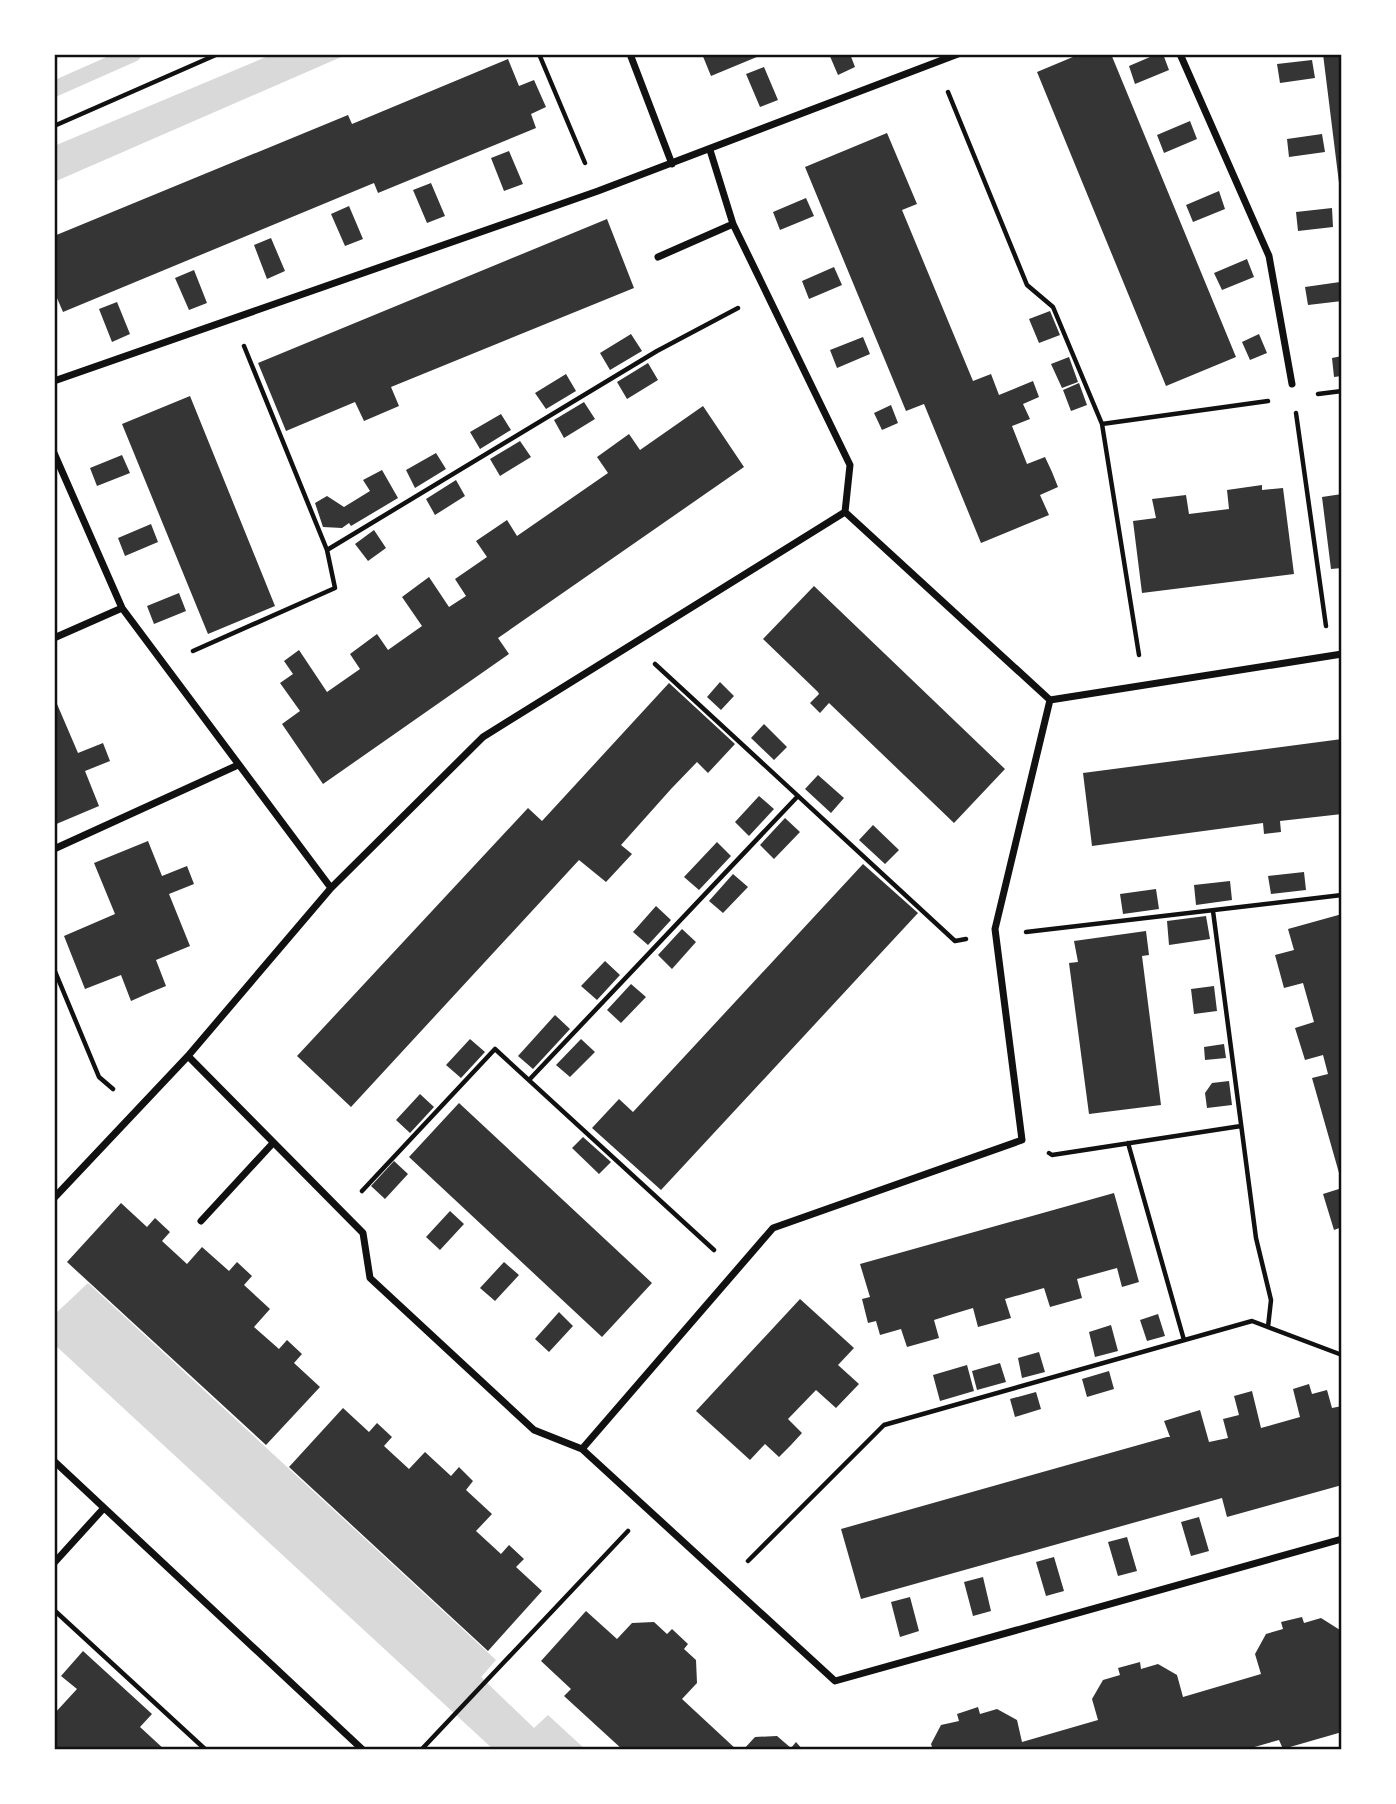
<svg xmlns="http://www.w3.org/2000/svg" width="1396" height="1804" font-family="'Alegreya Sans',sans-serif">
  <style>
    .water { fill: #d9d9d9 }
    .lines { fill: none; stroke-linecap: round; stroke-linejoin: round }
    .stream { stroke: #d9d9d9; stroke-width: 16 }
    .building { fill: #353535 }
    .path { stroke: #111; stroke-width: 4.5 }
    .minor { stroke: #111; stroke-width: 7 }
    .neatline { fill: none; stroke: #111; stroke-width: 2.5 }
  </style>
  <rect width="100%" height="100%" fill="#fff"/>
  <path class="water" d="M273,54H348L54,182V146Z
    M88,1283L496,1660L481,1677L534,1728L548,1715L586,1750H494L56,1346L54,1343V1315Z"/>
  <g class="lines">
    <path class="stream" d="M54,89L133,54"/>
  </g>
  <path class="building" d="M702,54H764L711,76Z
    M829,54H850L855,67L838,75Z
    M1080,54H1111L1236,357L1166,386L1037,72Z
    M1157,54H1163L1169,70L1135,84L1129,66Z
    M1323,54H1342V191H1340Z
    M508,59L519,86L534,80L546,107L531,114L536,128L378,193L374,183L63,312L54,291V236L348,115L352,124Z
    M1312,60L1315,78L1280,83L1277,64Z
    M764,67L778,100L760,107L746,74Z
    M1190,121L1197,139L1164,153L1157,135Z
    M887,133L917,204L902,210L973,381L991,374L999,395L1033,381L1039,397L1023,404L1030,419L1012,426L1027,464L1045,457L1052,472L1058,487L1040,495L1049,515L981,543L924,404L906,411L805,167Z
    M1322,134L1325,152L1289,157L1287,139Z
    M509,151L523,184L504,191L491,158Z
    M431,183L445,216L427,223L413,190Z
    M1219,191L1225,209L1193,222L1186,205Z
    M806,198L814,216L780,230L773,212Z
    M349,206L363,239L345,246L331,214Z
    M1332,208L1333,227L1298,231L1296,212Z
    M607,219L634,288L391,387L399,406L364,421L355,402L286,431L258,363Z
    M271,238L285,271L267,279L254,245Z
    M1247,259L1254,277L1222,290L1214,273Z
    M834,267L842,285L809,299L802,281Z
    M194,270L207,303L189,310L175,278Z
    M1340,282L1342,301L1308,305L1305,287Z
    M117,302L130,334L112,342L99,309Z
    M1050,311L1060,335L1039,343L1029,319Z
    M631,334L642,351L610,370L600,353Z
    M1259,334L1267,353L1250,360L1242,342Z
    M863,337L870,354L837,368L830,350Z
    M1342,356V376L1334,377L1332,358Z
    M1069,357L1078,382L1062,388L1051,364Z
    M648,363L658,380L627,399L617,382Z
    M566,374L576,391L546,409L535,393Z
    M1079,383L1087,405L1071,411L1063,390Z
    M190,396L275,606L208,634L122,424Z
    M584,402L595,419L564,438L554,420Z
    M891,405L898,423L882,430L874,413Z
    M703,406L744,467L498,638L509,654L323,784L282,724L300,711L280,683L293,674L284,661L299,650L327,692L360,669L350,654L377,634L388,650L422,626L402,597L429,577L449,607L466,596L455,579L487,557L476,541L507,520L517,536L608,473L597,457L629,434L640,450Z
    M501,414L511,430L480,449L470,432Z
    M520,441L531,457L500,476L490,459Z
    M436,453L446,469L415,488L406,470Z
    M122,455L130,473L97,486L90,468Z
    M382,470L398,498L351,526L349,523L342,528L323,527L315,503L327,496L344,507L370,491L363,480Z
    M456,480L465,496L435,515L426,499Z
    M1262,485V490L1283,488L1294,574L1142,593L1133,521L1156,518L1152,499L1186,495L1189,514L1229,509L1227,490Z
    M1342,494V568L1331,569L1322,497Z
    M151,524L158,542L125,556L118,538Z
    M374,530L386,548L368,561L355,544Z
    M814,586L1005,769L954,823L829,703L820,713L810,703L819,694L818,692L763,639Z
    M179,593L186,611L154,624L147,606Z
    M720,682L734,696L721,710L707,697Z
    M669,683L735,744L708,773L697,762L671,789L621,845L632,854L606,882L579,860L351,1107L297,1056L528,808L542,821Z
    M54,697L78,753L103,743L110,761L85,771L99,806L54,825Z
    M764,724L787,747L774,760L751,738Z
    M1342,739V814L1280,821L1281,832L1264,834L1263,823L1092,846L1083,773Z
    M818,775L844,798L831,813L805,789Z
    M759,796L774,809L749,836L735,822Z
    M785,818L800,832L774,859L760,845Z
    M873,825L899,850L885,864L859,840Z
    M148,841L162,876L187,866L194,884L169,894L190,946L156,960L166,986L149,993L131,1001L121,975L85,989L64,936L115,914L94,863Z
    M717,842L731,856L699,890L684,877Z
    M863,864L918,913L661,1190L592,1128L619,1099L633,1112Z
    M1304,872L1306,890L1271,894L1268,876Z
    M733,874L748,887L723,913L709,901Z
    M1230,881L1232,900L1196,905L1194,885Z
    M1156,889L1159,909L1123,914L1120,894Z
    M656,906L671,920L648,945L633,932Z
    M1342,914V1180H1341L1312,1078L1328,1074L1323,1055L1305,1060L1295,1028L1314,1022L1303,983L1284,988L1275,955L1294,950L1288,929Z
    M1206,916L1210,939L1169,945L1167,921Z
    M682,929L696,942L672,969L658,955Z
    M1146,931L1149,955L1142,956L1161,1105L1089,1114L1069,963L1078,962L1074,941Z
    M605,961L620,975L597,1000L581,986Z
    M631,984L646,997L621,1023L607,1010Z
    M1214,986L1217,1011L1194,1014L1191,989Z
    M555,1015L570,1029L533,1069L518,1056Z
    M470,1039L485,1052L461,1078L446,1065Z
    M581,1039L595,1052L570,1077L556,1065Z
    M1224,1044L1226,1058L1205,1060L1204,1047Z
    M1229,1081L1232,1105L1207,1108L1205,1093L1212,1083Z
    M420,1094L434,1107L410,1133L396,1120Z
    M459,1103L652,1283L602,1337L409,1157Z
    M583,1137L611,1162L599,1174L572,1148Z
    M394,1161L408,1174L385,1199L371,1186Z
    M1342,1188V1227L1334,1230L1323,1194Z
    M1114,1193L1139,1282L1122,1287L1117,1268L1077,1279L1082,1298L1050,1307L1044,1288L1005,1299L1011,1318L978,1327L973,1308L953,1314L934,1320L939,1338L907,1347L901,1329L880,1335L876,1321L868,1323L862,1299L870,1297L860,1264Z
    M121,1203L147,1227L155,1218L170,1232L162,1241L187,1264L202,1247L229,1271L237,1262L252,1276L244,1285L270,1309L254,1327L279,1349L287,1340L302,1354L294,1363L320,1387L266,1445L67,1262Z
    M450,1211L464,1224L440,1250L426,1237Z
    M504,1262L519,1275L495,1301L480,1288Z
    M800,1299L854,1348L838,1365L859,1384L836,1408L816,1390L788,1419L802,1433L791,1445L779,1457L765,1444L750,1460L696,1411Z
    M559,1312L573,1326L549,1352L535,1339Z
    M1158,1314L1165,1336L1147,1341L1140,1320Z
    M1111,1325L1118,1351L1095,1357L1089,1332Z
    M1039,1352L1045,1372L1022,1378L1018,1358Z
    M1000,1363L1006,1382L977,1390L972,1371Z
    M967,1365L974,1391L940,1401L933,1375Z
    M1109,1371L1114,1389L1087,1397L1082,1379Z
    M1309,1384L1312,1394L1327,1390L1332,1408L1342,1406V1485L1227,1517L1222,1498L861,1599L841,1529L1167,1437H1170L1164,1421L1200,1410L1209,1442L1228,1438L1223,1419L1239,1415L1234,1396L1252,1391L1261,1428L1300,1417L1293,1389Z
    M1036,1392L1041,1409L1015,1417L1010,1399Z
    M343,1408L369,1432L377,1423L392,1437L384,1446L409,1469L425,1452L451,1476L459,1467L473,1481L466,1490L492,1514L476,1531L501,1554L509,1545L524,1559L516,1567L542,1591L488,1651L289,1467Z
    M1199,1517L1209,1551L1191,1556L1181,1522Z
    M1127,1537L1137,1571L1118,1576L1108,1542Z
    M1054,1557L1064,1591L1046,1596L1036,1562Z
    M983,1577L991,1611L973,1616L964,1582Z
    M910,1597L919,1631L900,1637L891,1602Z
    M586,1611L617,1639L632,1623L654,1622L667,1634L672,1629L688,1644L684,1649L696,1660L697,1683L682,1699L737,1750H623L564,1696L571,1689L541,1661Z
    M1302,1617L1304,1623L1321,1618L1340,1630L1342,1732L1283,1749L1279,1740L1244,1750H933L931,1744L941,1725L959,1721L957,1714L978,1707L980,1714L997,1709L1017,1720L1022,1742L1098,1720L1092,1699L1103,1680L1120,1675L1118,1668L1140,1662L1141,1669L1158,1664L1177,1675L1183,1697L1261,1674L1255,1654L1266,1634L1283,1629L1281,1622Z
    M83,1651L152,1714L140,1727L165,1750H54V1714L77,1689L61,1676Z
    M777,1736L791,1748L796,1742L803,1750H743L755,1737Z"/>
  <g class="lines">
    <path class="path" d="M539,54L585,163
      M948,92L1027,285L1053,307L1102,424
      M54,126L218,54
      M1318,394L1342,391
      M1296,413L1326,626
      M327,550L657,351L738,308
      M193,651L335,588L327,550L244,346
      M1139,655L1102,424L1268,401
      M655,664L955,941L966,939
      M1213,911L1256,1238L1271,1300L1268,1327
      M1026,932L1342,895
      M54,969L99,1077L113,1089
      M529,1080L798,796
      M1128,1143L1184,1340
      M1049,1153L1052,1155L1241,1126
      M362,1191L495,1049L714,1250
      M748,1561L884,1425L1252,1321L1342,1355
      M54,1610L206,1750
      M421,1750L628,1531"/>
    <path class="minor" d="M630,54L672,164
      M1180,54L1269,256L1292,384
      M710,150L733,224L850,465L845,512
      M658,257L733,224
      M54,381L598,191L958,54
      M54,453L122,608L331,888
      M54,638L122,608
      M54,849L238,765
      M188,1056L363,1233L370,1278L534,1430L582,1449L835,1681L1342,1539
      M54,1198L188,1056L331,888L483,737L845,512L1050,700L1342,654
      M201,1221L273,1143
      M582,1449L773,1228L1022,1140L995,929L1050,700
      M54,1461L363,1750
      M54,1563L103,1509"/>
  </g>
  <rect width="1396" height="1804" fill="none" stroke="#ffffff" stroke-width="112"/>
  <rect x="56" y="56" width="1284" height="1692" class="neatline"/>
</svg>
